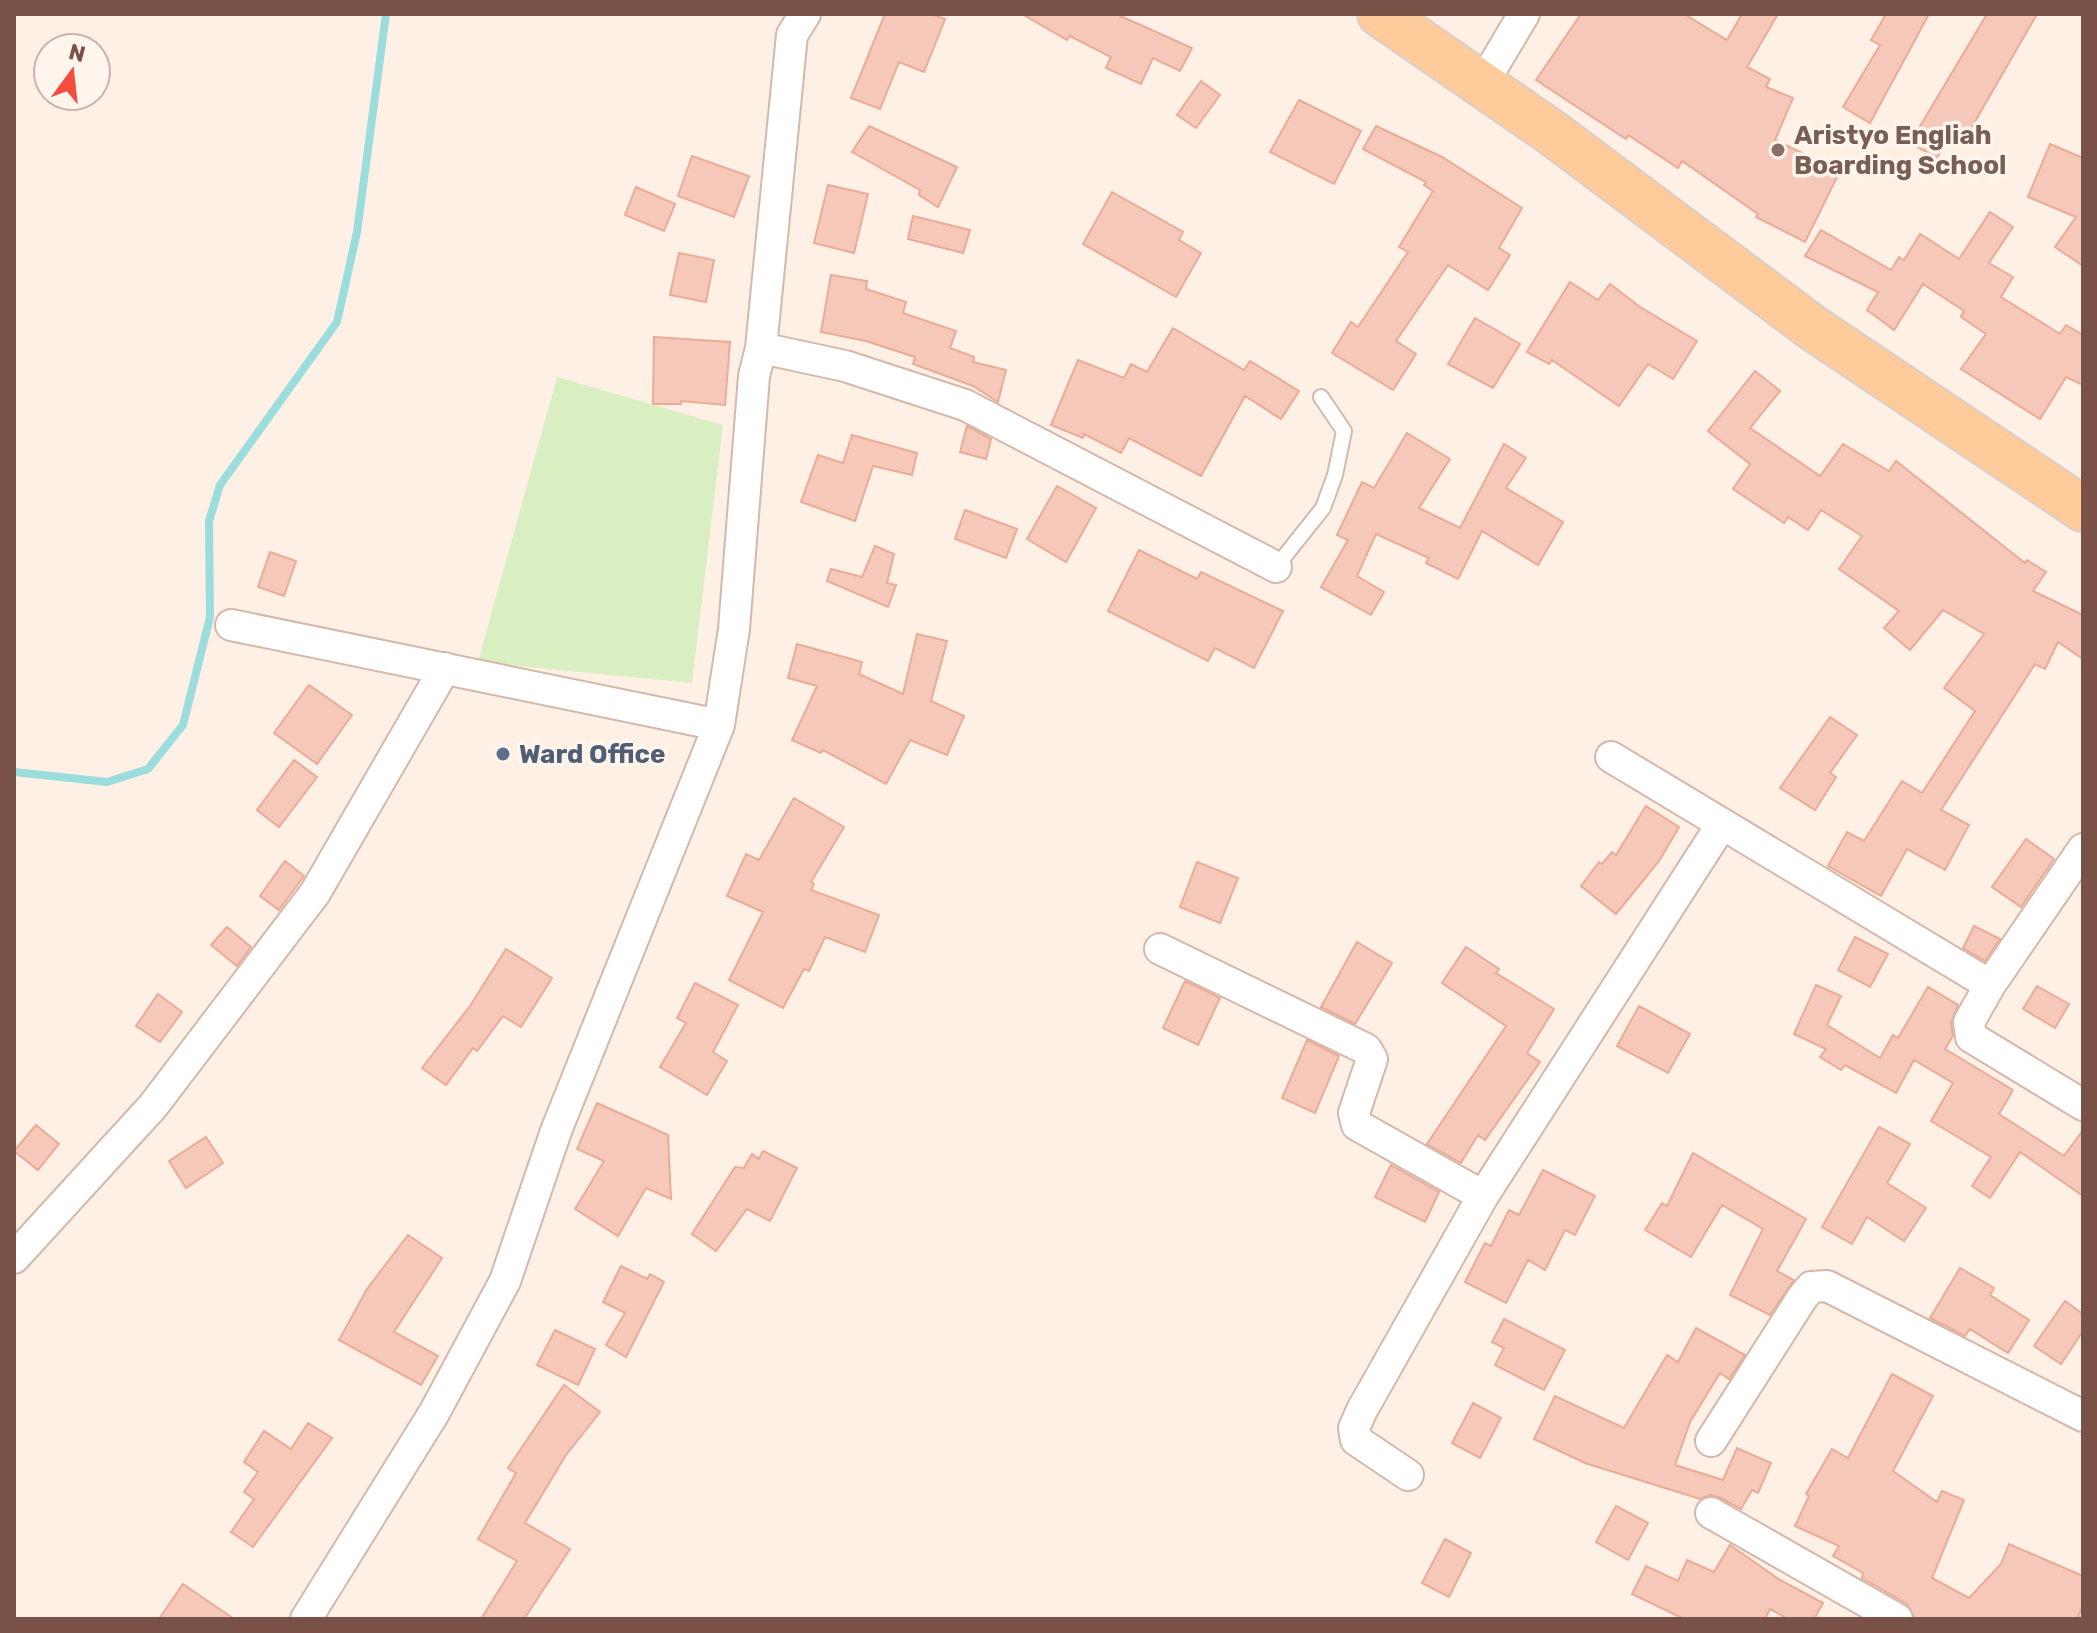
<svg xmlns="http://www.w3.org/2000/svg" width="2097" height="1633" font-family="Rubik,sans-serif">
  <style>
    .green { fill: #d9eec1 }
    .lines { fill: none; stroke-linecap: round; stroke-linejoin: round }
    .stream { stroke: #9bdcdd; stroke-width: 8 }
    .building { fill: #f6c8b9; stroke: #ebab97; stroke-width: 2 }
    .lane-casing { stroke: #d4b8ab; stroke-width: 18 }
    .street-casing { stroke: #d4b8ab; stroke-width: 34 }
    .primary-casing { stroke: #dacecb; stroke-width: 48 }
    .lane { stroke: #fff; stroke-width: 14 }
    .street { stroke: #fff; stroke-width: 30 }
    .primary { stroke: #ffcb9a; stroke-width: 44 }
    .education-dot { fill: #8d6e63; stroke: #fff5ec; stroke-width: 3 }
    .service-dot { fill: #5c6f8a; stroke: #fff5ec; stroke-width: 3 }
    .labels { text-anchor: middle; stroke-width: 7; stroke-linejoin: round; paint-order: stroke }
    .education-label { font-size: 26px; font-weight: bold; fill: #785e54; stroke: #fff5ec; text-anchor: start }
    .service-label { font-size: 26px; font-weight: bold; fill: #4e5e75; stroke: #fff5ec; text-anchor: start }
  </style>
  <rect width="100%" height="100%" fill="#fef0e4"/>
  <path class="green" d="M557,377L723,425L692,683L478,662Z"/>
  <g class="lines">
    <path class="stream" d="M14,772L107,782L148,769L183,725L210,617L209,521L220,485L337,322L357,232L386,14"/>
  </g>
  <path class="building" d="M885,14H931L945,19L924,72L899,62L880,109L851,98Z
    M1022,14H1116L1192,48L1180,71L1153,58L1141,84L1106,68L1111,57L1070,36L1067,40Z
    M1581,14H1684L1727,40L1742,14H1778L1747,67L1770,79L1766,87L1793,98L1775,140L1840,171L1805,242L1756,217L1758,214L1682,161L1678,168L1628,135L1626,139L1536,80Z
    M1886,14H1929L1870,123L1843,107L1880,45L1871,40Z
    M1987,14H2037L1969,132L1956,125L1937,158L1910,143Z
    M1201,81L1220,95L1196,128L1177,115Z
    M1299,100L1361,131L1334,184L1270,152Z
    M869,126L957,167L938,207L919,195L920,190L852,152Z
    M1376,126L1442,157L1522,208L1499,248L1510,255L1488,290L1448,265L1396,341L1416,354L1393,390L1332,353L1351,322L1358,327L1408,252L1399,247L1433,191L1424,185L1426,182L1363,149Z
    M2050,144L2083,158V266L2055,247L2076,217L2028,197Z
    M692,156L749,176L734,217L678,196Z
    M828,185L868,194L854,253L814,243Z
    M636,187L675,204L664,231L625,215Z
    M1112,192L1183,232L1179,240L1201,253L1176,297L1083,244Z
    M1990,212L2013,227L1989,263L2013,277L2001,297L2060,334L2066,325L2083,335V385L2066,377L2040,419L1961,369L1986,334L1961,317L1964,311L1923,284L1894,330L1867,310L1878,292L1805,256L1821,230L1891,270L1899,257L1904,260L1920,234L1959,259Z
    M913,216L970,230L963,253L908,239Z
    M679,253L714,260L706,302L670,295Z
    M831,275L867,281L866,289L906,302L903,313L956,331L950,348L974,357L973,362L1006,370L998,402L973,386L913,364L915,357L866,341L821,332Z
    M1570,282L1598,300L1610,284L1640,307L1697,341L1673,379L1648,364L1619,406L1552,360L1549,364L1527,352Z
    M1475,318L1520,344L1493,388L1448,364Z
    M1173,328L1244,370L1250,361L1299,391L1281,419L1245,396L1201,476L1129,438L1121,453L1084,434L1083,438L1051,425L1078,360L1124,378L1131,364L1147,372Z
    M654,337L730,342L725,405L681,401V404H653Z
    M1755,371L1780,391L1750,428L1820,476L1843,444L1889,471L1896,461L2025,563L2027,560L2046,572L2033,591L2083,615V659L2058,642L2045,669L2035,664L1941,810L1969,825L1945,870L1907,849L1881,896L1828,866L1847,832L1864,841L1902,781L1922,793L1975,711L1944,688L1984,634L1943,610L1910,650L1884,628L1899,611L1839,569L1862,536L1821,510L1808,530L1788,517L1784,523L1733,489L1750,464L1708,431Z
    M967,426L991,439L986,459L960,452Z
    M1407,433L1450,459L1419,508L1460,528L1504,444L1526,458L1506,488L1563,522L1538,565L1482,531L1458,579L1426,563L1429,558L1376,534L1357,576L1384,592L1371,615L1321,587L1348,540L1337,535L1362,482L1374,488Z
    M852,435L917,453L912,475L873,466L855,521L801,502L818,455L843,463Z
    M1057,486L1096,508L1066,562L1027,539Z
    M965,510L1017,529L1006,558L955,539Z
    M875,546L894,554L887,583L896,585L888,607L827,581L831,569L862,577Z
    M1139,550L1197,579L1201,572L1283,611L1254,668L1215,648L1208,661L1108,611Z
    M270,552L296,561L284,596L258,587Z
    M917,634L947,641L931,701L964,716L947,755L910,740L886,784L823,750L821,753L792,740L817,686L788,678L797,644L862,662L859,674L903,694Z
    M309,685L352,715L317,764L274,733Z
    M1830,717L1857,735L1830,773L1836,777L1815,810L1780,788Z
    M294,760L317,777L279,827L257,810Z
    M794,798L844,827L811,882L814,884L811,890L879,915L865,952L825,937L809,971L804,969L783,1008L729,980L763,912L727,896L746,854L759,860Z
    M1646,806L1679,827L1659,861L1616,914L1581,886L1599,862L1602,864L1612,852L1616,855Z
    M2026,839L2054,859L2021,907L1992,887Z
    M285,861L304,876L279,910L260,896Z
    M1197,862L1238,878L1220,923L1180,907Z
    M1974,926L2000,939L1985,961L1963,948Z
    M227,927L251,947L237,966L211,945Z
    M1855,937L1888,954L1870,987L1838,970Z
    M1357,942L1392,963L1355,1024L1321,1007Z
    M1466,947L1499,969L1496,973L1554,1009L1527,1053L1540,1062L1485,1140L1478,1135L1461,1163L1427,1144L1506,1026L1442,983Z
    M506,949L552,978L521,1027L503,1016L477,1051L473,1048L446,1085L422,1068L470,1006Z
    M1185,981L1220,998L1198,1045L1163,1028Z
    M695,983L738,1005L713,1052L727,1061L707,1095L660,1067L686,1023L677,1018Z
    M1816,985L1841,996L1827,1025L1880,1058L1893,1035L1898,1038L1928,987L1958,1005L1951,1023L1953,1036L1945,1049L2013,1090L1999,1114L2064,1156L2083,1130V1196L2020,1152L1990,1198L1972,1186L1991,1157L1931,1121L1953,1083L1914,1060L1896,1093L1845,1065L1841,1070L1820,1057L1826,1049L1794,1034Z
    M2037,986L2069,1004L2055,1028L2023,1009Z
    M158,994L182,1012L160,1042L136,1026Z
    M1639,1006L1690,1034L1668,1073L1617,1046Z
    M1307,1040L1339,1056L1315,1113L1282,1098Z
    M597,1103L668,1135L671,1199L646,1188L618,1236L575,1209L604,1161L577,1149Z
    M36,1125L59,1144L38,1170L14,1151Z
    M1879,1127L1910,1144L1887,1183L1926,1208L1904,1241L1867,1217L1852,1244L1822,1227Z
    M206,1137L223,1163L186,1188L169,1161Z
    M763,1151L797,1168L770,1221L747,1209L716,1251L692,1234L735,1167L744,1168L752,1154L759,1159Z
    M1693,1153L1806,1219L1777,1271L1794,1280L1770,1315L1730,1295L1763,1229L1722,1205L1691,1257L1645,1230L1662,1203L1667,1206Z
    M1391,1165L1439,1192L1425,1222L1375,1197Z
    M1543,1170L1595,1196L1575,1235L1565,1230L1545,1270L1528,1260L1506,1303L1465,1282L1485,1243L1491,1246L1509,1210L1519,1215Z
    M408,1235L442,1258L394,1332L438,1356L421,1385L339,1340L367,1289Z
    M621,1266L647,1279L650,1274L664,1282L626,1357L606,1345L625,1313L603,1302Z
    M1960,1268L1994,1288L1990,1295L2029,1320L2008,1353L1970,1329L1965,1336L1930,1318Z
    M2065,1301L2083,1314V1331L2061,1364L2034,1346Z
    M1504,1319L1565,1350L1544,1390L1495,1365L1504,1348L1492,1342Z
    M1696,1328L1745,1355L1729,1379L1720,1373L1690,1422L1675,1465L1723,1480L1737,1448L1771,1463L1758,1493L1752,1490L1741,1509L1719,1497L1710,1495L1700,1499L1585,1463L1534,1439L1555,1396L1624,1428L1667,1355L1678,1362Z
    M555,1330L595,1349L578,1385L537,1365Z
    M1892,1374L1933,1396L1893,1471L1937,1502L1942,1491L1964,1500L1932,1578L1969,1598L2001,1564L2009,1544L2083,1576V1605L2077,1619H1915L1907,1604L1862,1578L1863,1573L1833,1556L1839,1546L1795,1526L1809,1496L1806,1494L1832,1449L1848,1458Z
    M564,1385L600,1412L566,1455L525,1523L570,1549L524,1619H481L517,1561L478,1539L516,1473L508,1468Z
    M1473,1403L1501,1418L1480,1458L1452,1443Z
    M308,1423L332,1438L253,1547L231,1532L254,1499L244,1492L258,1472L244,1462L264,1431L291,1449Z
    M1616,1506L1648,1523L1628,1560L1596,1542Z
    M1445,1539L1471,1553L1449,1597L1422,1583Z
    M1730,1545L1780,1580L1823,1603L1814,1619H1788L1770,1609L1765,1619H1684L1632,1594L1646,1566L1678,1581L1687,1560L1714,1572Z
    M183,1584L234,1619H159Z"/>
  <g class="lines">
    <g class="lane-casing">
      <path id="lane" d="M1276,567L1323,508L1335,475L1344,431L1321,397"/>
    </g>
    <g class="street-casing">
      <path id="street" d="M1483,83L1524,14
        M761,348L845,366L965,405L1276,567
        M231,625L719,725
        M1611,757L1990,985L2083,849
        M1160,949L1366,1049L1372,1059L1354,1113L1357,1125L1483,1196
        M1990,985L1969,1022L1971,1037L2083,1105
        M14,1258L153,1106L315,893L445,668
        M1711,1441L1802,1298L1811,1287L1827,1286L2083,1416
        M1408,1475L1356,1440L1354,1428L1362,1410L1483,1196L1722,824
        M1711,1513L1897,1619
        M306,1619L434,1413L505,1281L556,1131L719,725L734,629L754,376L761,348L792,35L805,14"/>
    </g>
    <g class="primary-casing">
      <path id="primary" d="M1380,14L1551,132L1813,328L2083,509"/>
    </g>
    <use href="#lane" class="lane"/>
    <use href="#street" class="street"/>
    <use href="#primary" class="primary"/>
  </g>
  <circle class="education-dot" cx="1778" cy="150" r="8"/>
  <circle class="service-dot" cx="503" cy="754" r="8"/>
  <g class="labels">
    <g class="education-label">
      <text x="1794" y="144">Aristyo Engliah<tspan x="1794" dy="30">Boarding School</tspan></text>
    </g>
    <g class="service-label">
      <text x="519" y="763">Ward Office</text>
    </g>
  </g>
  <rect width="2097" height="1633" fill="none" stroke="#7a5147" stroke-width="32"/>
  <g transform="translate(72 72) rotate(15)"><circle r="38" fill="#fff5ec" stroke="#cab3aa" stroke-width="2"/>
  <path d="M0-6L14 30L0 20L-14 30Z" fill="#f44c3e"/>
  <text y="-12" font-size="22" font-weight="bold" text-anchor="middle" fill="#7a5147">N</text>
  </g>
</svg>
